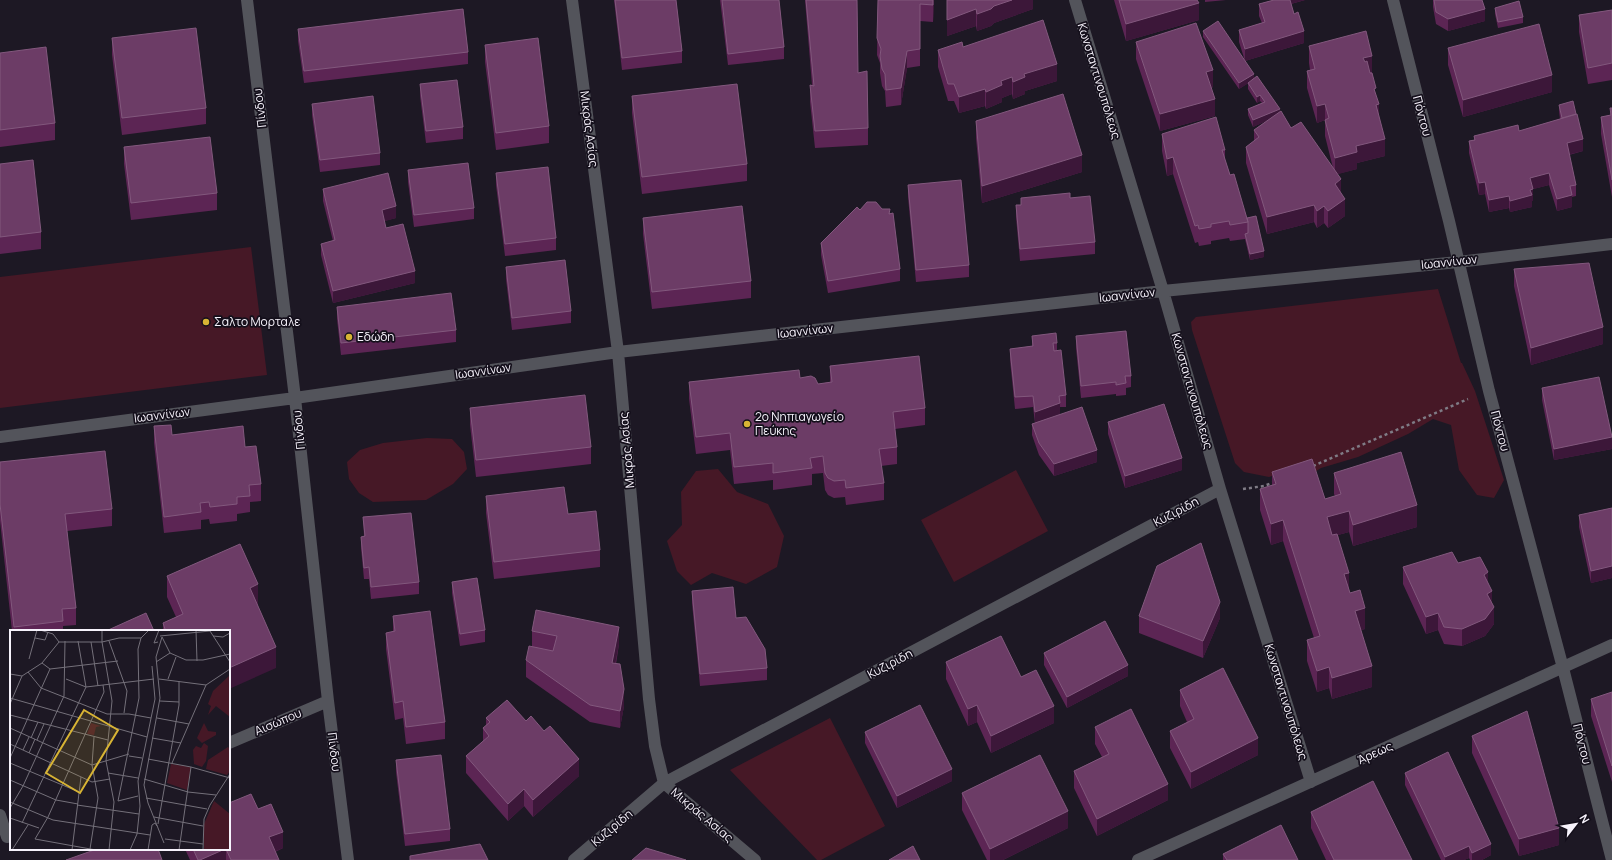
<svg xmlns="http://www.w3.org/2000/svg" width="1612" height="860" font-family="Manrope,sans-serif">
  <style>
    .green { fill: #461826 }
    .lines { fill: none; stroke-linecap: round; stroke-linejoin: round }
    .path { stroke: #7f7b85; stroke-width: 2.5; stroke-dasharray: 3 3; stroke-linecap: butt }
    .minor { stroke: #53545b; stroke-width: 12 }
    .wall { fill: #5c2554 }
    .shaded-wall { fill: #3c1739 }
    .building { fill: #6c3c66; stroke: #82587d }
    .poi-dot { fill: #d8b434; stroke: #140f1b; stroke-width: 1.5 }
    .labels { text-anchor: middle; stroke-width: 3.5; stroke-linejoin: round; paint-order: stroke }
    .street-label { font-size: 12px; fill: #f7f3fc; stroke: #140f1b }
    .poi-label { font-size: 12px; fill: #f7f3fc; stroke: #140f1b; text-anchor: start }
    .inset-road { fill: none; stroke: #74707a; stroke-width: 1 }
    .view { fill: #d8b434; fill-opacity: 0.15; stroke: #d8b434; stroke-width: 2 }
    .inset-edge { fill: none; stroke: #f7f3fc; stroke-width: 2 }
  </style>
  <rect width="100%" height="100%" fill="#1d1824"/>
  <path class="green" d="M251,247L267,375L0,408V277Z
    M1438,289L1461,363H1462L1475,391L1504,480L1494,498L1477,495L1459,470L1451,425L1433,419L1408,434L1358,457L1321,468L1299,482L1278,474L1269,477L1244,472L1235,463L1192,330L1191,322L1196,317Z
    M427,438L452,439L464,452L467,469L453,484L426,500L373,502L359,493L349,479L347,462L360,450L383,443Z
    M718,469L737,492L768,504L784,536L777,567L746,584L712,573L691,585L677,571L667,541L682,525L681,492L696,471Z
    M1016,470L1048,531L954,582L921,520Z
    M830,718L885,826L821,860H817L730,770Z"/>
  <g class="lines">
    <path class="path" d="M1313,466L1468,399
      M1243,489L1264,486L1275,482"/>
    <path class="minor" d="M247,0L295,398L328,701L348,860
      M572,0L618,352L649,699L655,746L664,783L755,860
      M1075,0L1163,291L1220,489L1311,782
      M1393,0L1449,221L1489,391L1563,668L1612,860
      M0,437L295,398L618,352L1163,291L1458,262L1612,244
      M229,743L328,701
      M0,815L7,837
      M574,860L664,783L1220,489
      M1138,860L1612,645"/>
  </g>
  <path class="wall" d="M614,0H676L682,51V63L622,70Z
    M720,0H779L784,47V59L728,65Z
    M805,0H857L858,73L868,128V145L815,148L810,102V85H812Z
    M878,0H934L933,22L920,21V66L907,68L901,105L886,107L885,91L882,86L880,73V63L877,55Z
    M947,0H1033V9L994,23L991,26L977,31L976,26L947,36Z
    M1114,0H1197L1199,20L1126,41Z
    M1205,0H1226L1205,2Z
    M1274,0H1305L1291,4L1304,43L1245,61L1239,42V30L1262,23L1259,16V4Z
    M1433,0H1482L1485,21L1448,31L1436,24L1433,7Z
    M1495,8L1523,17V23L1498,28L1495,14Z
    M1612,10V80L1588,84L1579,32V15Z
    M298,29L468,52V64L304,83L298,41Z
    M1203,31L1254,78L1280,112L1291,128L1333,168L1325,136V120L1317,123L1307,88V71L1310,70L1309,63V46L1372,72L1385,156L1357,163V169L1337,174L1345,216L1328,228L1324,223L1317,228L1314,222L1267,234L1246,163V147L1254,141V130L1268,120L1253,127L1248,115V109L1262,103L1260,101L1257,103L1248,89V83L1239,89L1203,37Z
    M112,38L206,108V124L122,135L112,55Z
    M1136,42L1213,87L1211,88L1215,116L1160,131L1136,59Z
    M485,45L549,126V143L496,150L485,62Z
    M963,47L1057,81L1025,91V94L1013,99L1012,94L1002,98V102L986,109L985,106L959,113L954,101H948L938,67V50Z
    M1448,48L1552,92L1463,117L1448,65Z
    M0,53L55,123V140L0,147Z
    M420,84L463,127V139L426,143L420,96Z
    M632,96L747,164V181L642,194L632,113Z
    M312,104L380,153V165L320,172L312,115Z
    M1559,105L1583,151L1569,155L1576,185V196L1572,197V207L1557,211L1549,185L1533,189V201H1532V207L1510,212L1509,208L1489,212L1485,194L1479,195L1469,153V141L1474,140V136L1519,131L1560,119L1559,111Z
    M1610,108H1612V197L1601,134V117L1610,115Z
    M976,121L1082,172L982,203L976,138Z
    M1162,134L1225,150V160L1230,175L1247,218L1264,257L1250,260L1245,239L1230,241L1229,238L1211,241V244L1199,246L1198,242L1195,243L1173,174L1167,176L1162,151Z
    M124,147L217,193V210L131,220L124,164Z
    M0,164L41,232V249L0,254Z
    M408,170L474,208V219L414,227L408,182Z
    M496,173L556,238V250L505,256L496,185Z
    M908,185L969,265V277L916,282L908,197Z
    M323,189L396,218L384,221L386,228L415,283L333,303L321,255V244L333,241L323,201Z
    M1021,198H1070L1095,242V254L1020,261L1016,217V205H1021Z
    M882,209L890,213L900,269V281L828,293L821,255V243L860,210Z
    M643,218L751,281V298L652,309L643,234Z
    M506,267L571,311V323L512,330L506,279Z
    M1514,269L1603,344L1531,365L1514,286Z
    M337,307L456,330V342L341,355L337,319Z
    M1032,336L1057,343V351L1066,395V407H1060V415L1097,462L1054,476L1039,455L1032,435V424L1035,423L1033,407L1015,409L1010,360V349L1032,346Z
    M1076,336L1131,376V387L1126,388V395L1116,396V394L1081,398L1076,348Z
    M830,366L925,408V425L895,429L897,447V464L881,466L884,483V500L846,505L845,497L834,498L828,495L825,490L823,473L812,474V485L773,490V480L734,484L730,450L696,454L689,399V382L800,378L818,384L830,382Z
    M1542,388L1612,449L1554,460L1542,400Z
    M470,408L591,447V464L476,477L470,425Z
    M1108,422L1182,470L1125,488L1108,434Z
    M154,426L172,435L245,447L261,484V501L250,502V512L237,514V521L210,524L209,519L201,520V529L164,533L154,443Z
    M0,462L112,509V526L67,531L76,608V625L63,626V631H12L0,521Z
    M1272,472L1325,499L1335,496L1334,494V473L1417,527L1353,546L1349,532L1338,535L1349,591L1365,629L1361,630L1372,687L1332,699L1329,688L1317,692L1307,661V640L1314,638L1283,541L1271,545L1260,510V489L1272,485Z
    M486,496L568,514L600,550V567L494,579L486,513Z
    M1612,508V578L1591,583L1579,527V515Z
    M363,517L419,582V594L371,599L369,579H364L361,548V537L364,536Z
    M1458,563L1488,582L1492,604L1494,624L1485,636L1462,646L1444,644L1438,630L1426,634L1403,584V567Z
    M167,576L258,605H257L276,668L163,629V623L176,617L167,597Z
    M452,582L485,630V642L460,646L452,593Z
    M692,591L736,618L767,668V680L700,686L692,603Z
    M393,616L445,722V739L406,744L403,718L395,720L386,649V633L393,632Z
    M1139,616L1220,618L1203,658L1139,633Z
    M532,631L619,644L616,664L624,706L620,728L590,722L526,677V660L532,646Z
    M1044,653L1128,676L1067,708L1044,665Z
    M946,662L1021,677L1054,723L991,753L977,722L968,726L946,679Z
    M1180,690L1258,755L1191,789L1170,748V731L1187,722L1180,706Z
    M1612,692V782L1591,716V699Z
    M486,718L526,721L579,776L533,817L524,806L508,821L466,773V756L483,741V728L486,726Z
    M1095,727L1168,800L1097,836L1074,788V771L1102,757L1095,744Z
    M865,732L952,781L897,808L865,743Z
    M1472,736L1559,845L1519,856L1472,753Z
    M396,760L450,829V841L405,846L396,772Z
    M1405,773L1491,855L1482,860H1470L1469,858L1464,860H1441L1405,785Z
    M962,793L1068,828L1003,860H987L962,810Z
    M258,809L283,848L275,852L279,860H190L185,849H229Z
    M1311,812L1412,860H1326L1311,828Z
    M1223,854L1298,860H1223Z"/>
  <path class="shaded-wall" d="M933,0H934L933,22Z
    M1012,0H1033V9L994,23L991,26L977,31V14L994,6Z
    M1287,0H1305L1287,5Z
    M1199,3V20L1126,41V24Z
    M976,9V26L947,36V20Z
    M1485,9V21L1448,31V19Z
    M1304,31V43L1245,61V49Z
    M907,51V68L901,105V88Z
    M1372,56V72L1363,75V58Z
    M1057,64V81L1025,91V94L1013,99V82L1024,74Z
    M1213,70V87L1206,89V72Z
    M1254,74V80L1239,89V83Z
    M1552,75V92L1463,117V100Z
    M1012,77V94L1002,98V102L986,109V92L1001,81Z
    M985,89V106L959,113V97Z
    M1260,95V101L1257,103V97Z
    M1215,99V116L1160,131V114Z
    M1325,104V120L1317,123V106Z
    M1379,104V121L1376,105Z
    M1280,109V115L1253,127V120Z
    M1385,139V156L1357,163V169L1335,175V158L1356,146Z
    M1583,139V151L1567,155V143Z
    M1082,155V172L982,203V186Z
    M1173,157V174L1167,176V159Z
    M1549,173V185L1530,190V178Z
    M1341,179V196L1335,184Z
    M1485,182V194L1479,195V183Z
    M1533,189V201H1532V207L1510,212V201L1530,190Z
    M1572,195V207L1557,211V199Z
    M1509,196V208L1489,212V200Z
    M1345,199V216L1328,228V211Z
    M1314,205V222L1267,234V217Z
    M396,206V218L382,222V210Z
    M1324,206V223L1317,228V211Z
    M1264,251V257L1250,260V254Z
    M415,271V283L333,303V291Z
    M1603,327V344L1531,365V348Z
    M1060,403V415L1035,424V412Z
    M1612,437V449L1554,460V449Z
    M1097,450V462L1054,476V464Z
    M1182,458V470L1125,488V476Z
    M1417,505V527L1353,546V525Z
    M1349,511V532L1327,538V517Z
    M1283,520V541L1271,545V524Z
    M1612,566V578L1591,583V571Z
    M1488,572V589L1484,575Z
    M1349,573V594L1344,574Z
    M258,584V605L250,609V588Z
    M1492,591V608L1487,594Z
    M1220,602V618L1203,658V641Z
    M1494,607V624L1485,636L1462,646V629Z
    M1365,608V629L1355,632V611Z
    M1438,613V630L1426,634V617Z
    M619,627V644L612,680V663Z
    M276,647V668L229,689V668Z
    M1128,665V676L1067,708V697Z
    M1372,666V687L1332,699V678Z
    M1329,667V688L1317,692V671Z
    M624,689V706L620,728V711Z
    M977,705V722L968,726V709Z
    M1054,706V723L991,753V736Z
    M1258,738V755L1191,789V772Z
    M579,759V776L533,817V800Z
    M952,769V781L897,808V796Z
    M1168,784V800L1097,836V819Z
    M524,789V806L508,821V804Z
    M1068,811V828L1003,860H990V849Z
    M1559,828V845L1519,856V839Z
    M283,832V848L269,854V837Z
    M1491,844V855L1482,860H1472V853Z
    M1469,846V858L1464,860H1445V857Z
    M226,849V860H200Z"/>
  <path class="building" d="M615,0H676L682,51L622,58Z
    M722,0H779L784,47L728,54Z
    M806,0H857L858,73L867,71L868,128L815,131L810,85L814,86Z
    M878,0H933V5L920,4V49L907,51L901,88L886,90L885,74L882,69L880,56L881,49L877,38Z
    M947,0H1012L994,6L991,9L977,14L976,9L947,20Z
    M1119,0H1197L1199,3L1126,24Z
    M1274,0H1290L1294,14L1298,12L1304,31L1245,49L1239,30L1265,22L1259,4Z
    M1434,0H1482L1485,9L1448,19L1436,12Z
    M1519,1L1523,17L1498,22L1495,8Z
    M463,9L468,52L304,71L298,29Z
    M1612,10V63L1588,68L1579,15Z
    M1043,20L1057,64L1024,74L1025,77L1013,82L1012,77L1001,81L1002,85L986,92L985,89L959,97L954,84H948L938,50L962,42L963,47Z
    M1218,21L1254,74L1239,83L1203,31Z
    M1196,23L1213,70L1206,72L1215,99L1160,114L1136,42Z
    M1539,24L1552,75L1463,100L1448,48Z
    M196,28L206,108L122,118L112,38Z
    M1366,31L1372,56L1363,58L1365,62L1367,61L1370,73H1372L1376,88L1374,89L1379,104L1376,105L1385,139L1356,146L1357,152L1335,158L1325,120L1329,118L1325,104L1317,106L1307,71L1315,69L1309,46Z
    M538,38L549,126L496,133L485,45Z
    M46,47L55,123L0,130V53Z
    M1257,76L1280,109L1253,120L1248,109L1265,102L1260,95L1257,97L1248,83Z
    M457,80L463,127L426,131L420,84Z
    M737,84L747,164L642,177L632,96Z
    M1063,94L1082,155L982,186L976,121Z
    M373,96L380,153L320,160L312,104Z
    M1573,101L1576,114L1562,118L1559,105Z
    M1610,108H1612V180L1601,117L1611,115Z
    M1281,111L1291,128L1301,122L1341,179L1335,184L1345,199L1328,211L1324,206L1317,211L1314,205L1267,217L1246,147L1259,137L1254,130Z
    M1577,114L1583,139L1567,143L1576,185L1570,186L1572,195L1557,199L1549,173L1530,178L1533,189L1530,190L1532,195L1510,201L1509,196L1489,200L1485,182L1479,183L1469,141L1475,140L1474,136L1518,125L1519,131Z
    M1216,117L1225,150H1222L1230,175L1234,174L1248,222L1230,225L1229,221L1211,224V227L1199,229L1198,225L1195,226L1173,157L1167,159L1162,134Z
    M210,137L217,193L131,203L124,147Z
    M33,160L41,232L0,237V164Z
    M468,163L474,208L414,215L408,170Z
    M548,167L556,238L505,244L496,173Z
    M388,173L396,206L382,210L386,228L403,224L415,271L333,291L321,244L335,240L323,189Z
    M961,180L969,265L916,270L908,185Z
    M1070,193V198L1090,196L1095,242L1020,249L1016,205H1021V198Z
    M867,202H876L882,209H890L889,214L893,213L900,269L828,281L821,243L857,207L860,210Z
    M742,206L751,281L652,292L643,218Z
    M1256,216L1264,251L1250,254L1245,234L1248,233V222L1247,218Z
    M565,260L571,311L512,318L506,267Z
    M1589,263L1603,327L1531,348L1514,269Z
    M451,293L456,330L341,343L337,307Z
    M1126,331L1131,376H1125L1126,383L1116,385V382L1081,386L1076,336Z
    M1056,333L1057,343H1053L1054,351L1061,350L1066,395L1059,396L1060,403L1035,412L1033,396L1015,397L1010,349L1033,346L1032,336Z
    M919,356L925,408L893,412L897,447L879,449L884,483L846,488L845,480L834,481L828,478L825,473L823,456L810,458L812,468L773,473V463L734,467L730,433L696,437L689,382L799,370L800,378L811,376L815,378L818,384L832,382L830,366Z
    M1599,377L1612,437L1554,449L1542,388Z
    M585,395L591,447L476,460L470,408Z
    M1164,404L1182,458L1125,476L1108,422Z
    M1082,407L1097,450L1054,464L1039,443L1032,424Z
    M171,425L172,435L243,426L245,447L256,446L261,484L249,485L250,496L237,497V504L210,507L209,502L200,503L201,512L164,517L154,426Z
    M105,451L112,509L65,514L76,608L62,609L63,621L14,627L0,504V462Z
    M1401,452L1417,505L1353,525L1349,511L1327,517L1332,535L1337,534L1349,573L1344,574L1350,593L1360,590L1365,608L1355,611L1372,666L1332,678L1329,667L1317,671L1307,640L1320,636L1283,520L1271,524L1260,489L1276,484L1272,472L1312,459L1325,499L1341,494L1334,473Z
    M564,487L568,514L596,511L600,550L494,562L486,496Z
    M1612,508V566L1591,571L1579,515Z
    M411,513L419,582L371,587L369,567L364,568L361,537L365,536L363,517Z
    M1201,543L1220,602L1203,641L1139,616L1157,566Z
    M240,544L258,584L250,588L276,647L229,668V631H159L165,629L163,623L183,614L167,576Z
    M1452,552L1458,563L1480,557L1488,572L1484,575L1492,591L1487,594L1494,607L1485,619L1462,629L1444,627L1438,613L1426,617L1403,567Z
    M477,578L485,630L460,634L452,582Z
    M733,587L736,618L746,617L765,649L767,668L700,674L692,591Z
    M536,610L619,627L612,663L620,664L624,689L620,711L590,705L526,660L529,646L553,651L557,636L532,631Z
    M430,611L445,722L406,727L403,701L395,703L386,633L395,631L393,616Z
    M146,613L154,631H106Z
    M1105,621L1128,665L1067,697L1044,653Z
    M1001,636L1021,677L1036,670L1054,706L991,736L977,705L968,709L946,662Z
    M1223,668L1258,738L1191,772L1170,731L1194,719L1180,690Z
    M1612,692V766L1591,699Z
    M507,700L526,721L531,716L544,731L550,726L579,759L533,800L524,789L508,804L466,756L489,736L483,728L490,722L486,718Z
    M920,705L952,769L897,796L865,732Z
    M1131,709L1168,784L1097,819L1074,771L1109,754L1095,727Z
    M1527,711L1559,828L1519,839L1472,736Z
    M1448,752L1491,844L1472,853L1469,846L1445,857L1405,773Z
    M441,755L450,829L405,834L396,760Z
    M1040,755L1068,811L990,849L962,793Z
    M1373,781L1412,860H1334L1311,812Z
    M251,794L258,809L271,804L283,832L269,837L279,860H231L226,849H229V803Z
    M1281,825L1298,860H1227L1223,854Z
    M480,844L488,860H410V856Z
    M913,846L920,860H889Z
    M646,848L686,860H632Z
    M97,849H158L162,860H66Z
    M193,849H225L200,860H198Z"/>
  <g class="poi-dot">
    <circle cx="206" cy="322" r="4"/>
    <circle cx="349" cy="337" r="4"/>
    <circle cx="747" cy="424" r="4"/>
  </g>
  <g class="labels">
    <g class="street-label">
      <text transform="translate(1099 81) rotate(73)" y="4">Κωνσταντινουπόλεως</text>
      <text transform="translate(260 108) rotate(-97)" y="4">Πίνδου</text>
      <text transform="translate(1422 116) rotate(75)" y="4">Πόντου</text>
      <text transform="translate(589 129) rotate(83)" y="4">Μικράς Ασίας</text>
      <text transform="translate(1449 262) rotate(-6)" y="4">Ιωαννίνων</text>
      <text transform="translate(1127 295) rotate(-6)" y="4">Ιωαννίνων</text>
      <text transform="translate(805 331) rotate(-6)" y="4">Ιωαννίνων</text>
      <text transform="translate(483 371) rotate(-8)" y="4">Ιωαννίνων</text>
      <text transform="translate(1192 391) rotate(74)" y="4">Κωνσταντινουπόλεως</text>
      <text transform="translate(162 415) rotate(-7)" y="4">Ιωαννίνων</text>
      <text transform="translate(299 430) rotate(-96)" y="4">Πίνδου</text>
      <text transform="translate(1500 431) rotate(75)" y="4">Πόντου</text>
      <text transform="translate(627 450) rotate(-95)" y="4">Μικράς Ασίας</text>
      <text transform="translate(1176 512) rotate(-28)" y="4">Κυζιρίδη</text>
      <text transform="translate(890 664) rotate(-28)" y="4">Κυζιρίδη</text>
      <text transform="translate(1286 702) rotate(73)" y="4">Κωνσταντινουπόλεως</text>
      <text transform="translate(278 722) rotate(-23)" y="4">Αισώπου</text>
      <text transform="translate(1582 744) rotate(76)" y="4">Πόντου</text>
      <text transform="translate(334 752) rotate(83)" y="4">Πίνδου</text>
      <text transform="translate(1375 753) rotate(-25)" y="4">Άρεως</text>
      <text transform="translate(702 815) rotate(40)" y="4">Μικράς Ασίας</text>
      <text transform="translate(612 828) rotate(-40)" y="4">Κυζιρίδη</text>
    </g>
    <g class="poi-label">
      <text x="214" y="326">Σαλτο Μορταλε</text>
      <text x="357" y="341">Εδώδη</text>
      <text x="755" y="421">2ο Νηπιαγωγείο<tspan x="755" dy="14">Πεύκης</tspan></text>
    </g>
  </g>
  <g transform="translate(10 630)">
    <rect width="220" height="220" fill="#1d1824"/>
    <path d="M220,45V87L206,76L198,85L201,76L198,74L203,61ZM81,93L91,96L86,97L84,105L77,104ZM194,93L198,101L206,102V105L192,113L187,108ZM194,113L198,116L196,131L192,137L184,134L183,120L186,116L191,118ZM218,117L220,119V141L217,145L196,139L198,130ZM161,134L181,137L177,160L157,153ZM204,171L220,184V220H194V194Z" fill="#461826"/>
    <path class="inset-road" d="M30,0L43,4L49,12M92,0V12L102,71L96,131L104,172L99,220M186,0L187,31M200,1L220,32M150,6L200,1M203,6L213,7L220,3M152,7L146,27L150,68L134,155L138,173L154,213M152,7L160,23L176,30H193L220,24M25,8L35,10L38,2M99,11L117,61L114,83M81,12L88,56M148,12L144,13L149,0M19,29L27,0M146,32L160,23M32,33L40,39L108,31M18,42L31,58L97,84H119L141,88M0,44L12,46M56,49L76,57L144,49M149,49L196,55M158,49L166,27M0,68L137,107M150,71L169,72M0,74L12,46L32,33L49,12H92L109,8H131L139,0M0,85L98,110M147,88L179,94M0,98L82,135L119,124M21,108L28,92M142,108L171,113M27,110L34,94M0,114L82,152L100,149M13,120L19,107M19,123L25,109M119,126L132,128M0,128L40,39M138,129L181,137L220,148M0,133L69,162M162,133L196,55L220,39M98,143L128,148M134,149L178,162L206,165M0,150L46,170L68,174M136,168L197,179M108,171L129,68L128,19L131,8M108,171L128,166M0,172L43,190L140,205M67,175L129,184M0,178L13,156L54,66L55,11M144,187L193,196M0,188L29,198M12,193L76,57L68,11M148,194L169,75V51M155,209L193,214M80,219L88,168L82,135L84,107M2,220L18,195M62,220L71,147M86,220L25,209L38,187L86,80L94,62L93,55M120,220L127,204L130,176L128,151L145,69L142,36M138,220L142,195L145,193L147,196M169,220L181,137M193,220L194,189L200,175L220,144"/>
    <path class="view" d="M74,80L108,100L70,163L36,143Z"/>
    <rect width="220" height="220" class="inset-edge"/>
  </g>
  <g transform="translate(1576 824) rotate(59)" stroke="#140f1b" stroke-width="3" paint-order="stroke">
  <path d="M0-3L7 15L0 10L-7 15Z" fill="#f7f3fc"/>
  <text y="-6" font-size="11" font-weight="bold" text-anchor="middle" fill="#f7f3fc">N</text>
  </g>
</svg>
